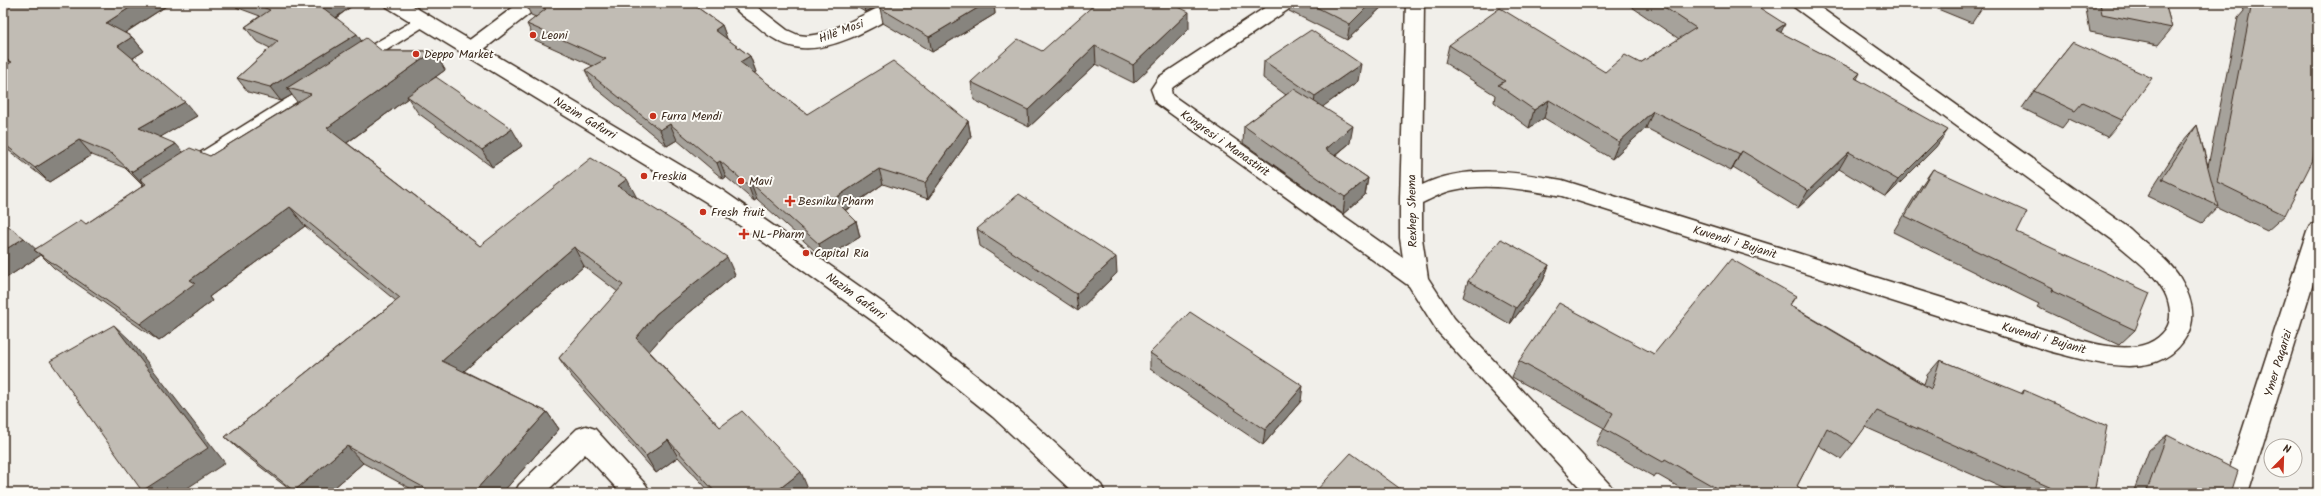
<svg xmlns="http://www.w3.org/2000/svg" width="2321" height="496" font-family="Kalam,sans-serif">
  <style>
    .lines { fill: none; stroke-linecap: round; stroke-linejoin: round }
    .service-casing { stroke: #3b2a1e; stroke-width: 3 }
    .minor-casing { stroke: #3b2a1e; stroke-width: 3 }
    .tertiary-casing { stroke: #3b2a1e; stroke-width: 3 }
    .service { fill: #fdfcf7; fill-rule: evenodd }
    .minor { fill: #fdfcf7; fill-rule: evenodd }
    .tertiary { fill: #fdfcf7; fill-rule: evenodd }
    .wall { fill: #a6a29b; stroke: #3b2a1e }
    .shaded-wall { fill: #87847e; stroke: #3b2a1e }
    .building { fill: #c1bcb4; stroke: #3b2a1e }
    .poi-dot { fill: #c8321e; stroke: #fdfcf7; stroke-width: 1.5 }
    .labels { text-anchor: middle; stroke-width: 4; stroke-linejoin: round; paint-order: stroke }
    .street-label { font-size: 12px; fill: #3b2a1e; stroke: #fdfcf7 }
    .poi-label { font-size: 12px; fill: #3b2a1e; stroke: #fdfcf7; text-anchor: start }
  </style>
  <rect width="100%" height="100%" fill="#f1efea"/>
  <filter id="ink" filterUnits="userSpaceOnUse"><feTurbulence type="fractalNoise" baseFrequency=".025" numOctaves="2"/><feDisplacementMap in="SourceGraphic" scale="8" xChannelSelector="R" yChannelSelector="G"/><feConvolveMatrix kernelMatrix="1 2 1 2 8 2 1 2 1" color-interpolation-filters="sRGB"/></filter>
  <g filter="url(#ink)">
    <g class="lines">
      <g class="service-casing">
        <path id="service" d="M423,15L428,16L431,20L428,24L363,65H351L349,61L351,57Z
          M315,81L321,83L323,87L321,91L194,172L188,174L182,172L179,168L182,164Z"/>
      </g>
      <g class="minor-casing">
        <path id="minor" d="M519,3H540L538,7L478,54L471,56L464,54L461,49L464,44Z
          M731,3H752L787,30L798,35L807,36L820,34L843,25L888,3H911L909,7C879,24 830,55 795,47C780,44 767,35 756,25C747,19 736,12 731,3Z
          M1272,3H1294L1292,7L1173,87L1171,90L1172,95L1403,258L1400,238V199L1406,3H1424L1422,185C1467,164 1515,172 1562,180L2049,331C2083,340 2141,364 2166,329C2174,318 2169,298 2162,288C2151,269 2130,256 2114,241L1794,7L1792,3H1814L2130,229C2146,245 2168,258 2180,278C2190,295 2198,316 2187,335C2160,385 2092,362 2049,351L1562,196C1526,190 1489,182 1454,190C1443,192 1433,198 1422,203V238L1428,278L1454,318L1610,485L1614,493H1585L1438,332L1409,286L1156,103L1151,89L1159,77Z
          M2318,223V267L2248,493H2222L2307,231L2310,225Z
          M586,426L595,429L646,485L650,493H621L585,454L545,493H515L519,485L577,429Z"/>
      </g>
      <g class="tertiary-casing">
        <path id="tertiary" d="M385,3H408L722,190L788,236L893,310L1011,403L1101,485L1105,493H1074L993,417L877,324L772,248L706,202L387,7Z"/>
      </g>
      <use href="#service" class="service"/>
      <use href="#minor" class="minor"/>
      <use href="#tertiary" class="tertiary"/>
    </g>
    <path class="wall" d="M3,3H171L125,33L132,37L144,51L133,58L197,116L160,137L183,152L210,156L297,102L292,95L281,101L248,92L237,78L270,48L256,41L245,27L260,16L225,3H350L352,6L336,18L362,41L382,51H434L445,70L426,84L522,146L492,167L418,113L408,98L347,143L480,246L636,198L735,275L666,332L649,351L720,427L808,489L802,493H711L678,457L656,473L571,376L559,358L618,292L584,266L464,371L547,412L559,429L502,493H419L363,463L328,493H294L244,454L225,437L396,301L305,226L209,297L212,301L159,341L54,268L41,255L3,280L35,249L86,224L143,186L125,168L92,155L49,182L3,146Z
      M525,3H691L722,25L727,39L750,56L756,72L754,73L807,114L968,121L971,137L928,199L883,184L845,211L856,221L860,237L824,259L757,199L754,201L726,177L723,179L677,140L667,146L593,86L585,70L593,66L535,40L527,24L536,17L531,15Z
      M850,3H885L865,12Z
      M889,3H994L995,14L932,52L883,23L880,8Z
      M1290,3H1386L1347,40L1289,11Z
      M1626,3H1752L1781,33L1860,73L1857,79L1936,147L1886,197L1839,169L1798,208L1733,168L1731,171L1646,128L1612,159L1544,118L1529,128L1494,102L1495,95L1445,63L1449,45L1605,72L1640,63L1679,39Z
      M1923,3H1984L1983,6L1972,23Z
      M2085,3H2165L2172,28L2158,45L2090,32Z
      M2246,3H2315L2285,215L2267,231L2217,207L2202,223L2147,196L2182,142L2197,125L2208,166L2238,18L2244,11L2243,7Z
      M1189,29L1134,83L1096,64L1029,127L974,100L971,82L1042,51Z
      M2073,42L2122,120L2107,137L2069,119L2062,128L2022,108L2034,91Z
      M1264,61L1358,81L1322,107L1350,143L1335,156L1368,178L1365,195L1343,214L1243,143L1244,126L1286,95L1263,78Z
      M1933,169L2017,232L2135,330L2119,345L2037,307L2039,304L1893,232L1921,186Z
      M977,229L1117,273L1078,311L980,246Z
      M1549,265L1543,281L1510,324L1463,297L1468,281Z
      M1796,296L1790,305L1924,384L1927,375L1940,360L2021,394L2024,390L2094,493H2014L1865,427L1853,444L1841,459L1818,445L1797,486L1808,493H1689L1656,474L1654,477L1596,444L1604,428L1512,377L1519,361L1654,354Z
      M1150,353L1301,401L1263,445L1150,369Z
      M2167,435L2231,493H2133L2149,450Z"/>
    <path class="shaded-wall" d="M137,3H171L118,37L106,23Z
      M327,3H350L352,6L331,21L322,7Z
      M863,3H885L865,12Z
      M986,3H994L995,14L932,52L929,37Z
      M1371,3H1386L1347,40L1350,24Z
      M1189,12V29L1134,83L1133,65Z
      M1785,24L1777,41L1776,30Z
      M722,25L728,41L715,30Z
      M357,34L366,48L287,88L292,95L281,101L270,87Z
      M132,37L144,51L130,60L118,46Z
      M1095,46L1096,64L1029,127L1028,110Z
      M434,51L445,70L408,97L407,96L408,98L341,147L327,128Z
      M750,56L756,72L746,78L740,62Z
      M1361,64L1358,81L1313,114L1315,96Z
      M1549,100L1544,118L1529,128L1534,110Z
      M185,102L197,116L152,142L139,128Z
      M1653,111L1646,128L1612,159L1619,142Z
      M968,121L971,137L928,199L925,183Z
      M670,124L677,140L667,146L660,130Z
      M1353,126L1350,143L1322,166L1325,149Z
      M512,129L522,146L492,167L482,150Z
      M1948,130L1936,147L1886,197L1898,180Z
      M79,140L92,155L49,182L35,168Z
      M176,144L189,159L140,179L145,186H144L131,172Z
      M1742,151L1733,168L1731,171L1740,154Z
      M1849,152L1839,169L1798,208L1808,191Z
      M720,161L726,177L723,179L717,163Z
      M879,169L883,184L838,215L834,199Z
      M1368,178L1365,195L1343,214L1345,197Z
      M627,179L637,198L618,186Z
      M751,183L757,199L754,201L748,185Z
      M290,207L305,226L209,297L212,301L159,341L140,324L190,280Z
      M856,221L860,237L824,259L819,244Z
      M24,238L42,255L34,250L41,255L3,280V251Z
      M574,247L584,266L456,378L442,361Z
      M727,257L735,275L666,332L646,355L636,338L656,314Z
      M1116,257L1117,273L1078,311L1076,294Z
      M1549,265L1543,281L1510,324L1516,308Z
      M114,325L131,341L225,463L180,493H145L142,491Z
      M1303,386L1301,401L1263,445L1265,430Z
      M547,412L559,429L502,493H473Z
      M668,440L678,457L656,473L646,456Z
      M347,446L363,463L328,493H297L294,491Z
      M801,472L808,489L802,493H774Z"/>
    <path class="building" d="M3,3H137L106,23L132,37L118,46L185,102L139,128L176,144L131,172L112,154L79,140L35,168L3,143V67L12,62L3,59Z
      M252,3H327L322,7L357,34L270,87L237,78L278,41L245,27L270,10Z
      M532,3H691L722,25L715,30L750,56L740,62L807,114L893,61L968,121L925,183L879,169L834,199L856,221L819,244L751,183L748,185L720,161L717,163L670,124L660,130L585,70L606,59L527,24L546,9Z
      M889,3H986L929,37L880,8Z
      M1096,3H1170L1189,12L1133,65L1095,46L1028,110L971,82L1018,39L1042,51Z
      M1308,3H1371L1350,24Z
      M1658,3H1752L1785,24L1776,30L1860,73L1855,78L1948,130L1898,180L1849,152L1808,191L1742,151L1740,154L1653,111L1619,142L1549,100L1534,110L1498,85L1505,81L1449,45L1500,8L1605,72L1625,55L1640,63L1696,28Z
      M1975,3H1984L1983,6Z
      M2100,3H2165L2172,28L2102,14Z
      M2252,3H2315L2318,4V123L2313,160L2285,215L2217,182Z
      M1311,30L1361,64L1315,96L1264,61Z
      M366,38L382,51H434L327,128L480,246L591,158L627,179L618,186L680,225L727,257L656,314L636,338L720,427L742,411L801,472L774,493H716L668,440L646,456L559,358L623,285L574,247L442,361L547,412L473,493H434L347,446L294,491L225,437L400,298L290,207L190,280L195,283L140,324L34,250L81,220L86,224L146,184L140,179L190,148L210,156L311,94L287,88Z
      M2073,42L2152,78L2122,120L2083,102L2075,111L2034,91Z
      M436,77L512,129L482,150L407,96Z
      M1294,89L1353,126L1325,149L1368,178L1345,197L1244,126Z
      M2197,125L2218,206L2162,179Z
      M1933,169L2027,212L2017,232L2150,293L2135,330L2052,291L2053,288L1905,216Z
      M1019,194L1116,257L1076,294L977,229Z
      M3,222L24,238L3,251Z
      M1501,239L1549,265L1516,308L1468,281Z
      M1731,259L1796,296L1789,305L1931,389L1940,360L2023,394L2024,390L2107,426L2094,493H2063L1877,411L1853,444L1827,428L1797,486L1808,493H1725L1665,459L1663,462L1604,429L1613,413L1519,361L1559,303L1654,354Z
      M1190,312L1303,386L1265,430L1150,353Z
      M114,325L208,448L142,491L50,361Z
      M2167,435L2238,471L2231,493H2146Z
      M1351,453L1406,493H1314Z"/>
  </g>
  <g class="poi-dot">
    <circle cx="533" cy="35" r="4"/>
    <circle cx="416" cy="54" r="4"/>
    <circle cx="653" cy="116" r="4"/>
    <circle cx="644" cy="176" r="4"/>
    <circle cx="741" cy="181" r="4"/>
    <path d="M788 195h4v4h4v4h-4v4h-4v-4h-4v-4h4z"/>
    <circle cx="703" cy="212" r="4"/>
    <path d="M742 228h4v4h4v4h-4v4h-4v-4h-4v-4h4z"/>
    <circle cx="806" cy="253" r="4"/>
  </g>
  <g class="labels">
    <g class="street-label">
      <text transform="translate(841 31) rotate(-20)" y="4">Hilë Mosi</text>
      <text transform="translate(585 118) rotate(31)" y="4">Nazim Gafurri</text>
      <text transform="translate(1225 143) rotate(35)" y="4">Kongresi i Manastirit</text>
      <text transform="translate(1412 211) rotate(-91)" y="4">Rexhep Shema</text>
      <text transform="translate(1735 242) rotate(17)" y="4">Kuvendi i Bujanit</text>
      <text transform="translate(856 296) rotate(36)" y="4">Nazim Gafurri</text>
      <text transform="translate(2044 338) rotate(16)" y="4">Kuvendi i Bujanit</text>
      <text transform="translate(2278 363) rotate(-73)" y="4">Ymer Paqarizi</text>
    </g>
    <g class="poi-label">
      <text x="541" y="39">Leoni</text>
      <text x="424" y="58">Deppo Market</text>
      <text x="661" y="120">Furra Mendi</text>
      <text x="652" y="180">Freskia</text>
      <text x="749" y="185">Mavi</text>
      <text x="798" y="205">Besniku Pharm</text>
      <text x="711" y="216">Fresh fruit</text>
      <text x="752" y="238">NL-Pharm</text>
      <text x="814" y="257">Capital Ria</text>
    </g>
  </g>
  <rect width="2321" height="496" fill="none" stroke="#fdfcf7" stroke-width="16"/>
  <rect x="8" y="8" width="2305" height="480" fill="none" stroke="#3b2a1e" stroke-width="1.5" filter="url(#ink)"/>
  <g transform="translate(2283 458) rotate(23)"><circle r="19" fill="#fdfcf7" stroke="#afa8a0"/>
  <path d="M0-3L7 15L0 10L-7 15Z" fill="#c8321e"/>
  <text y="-6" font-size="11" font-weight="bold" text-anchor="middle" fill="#3b2a1e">N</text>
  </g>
</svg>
